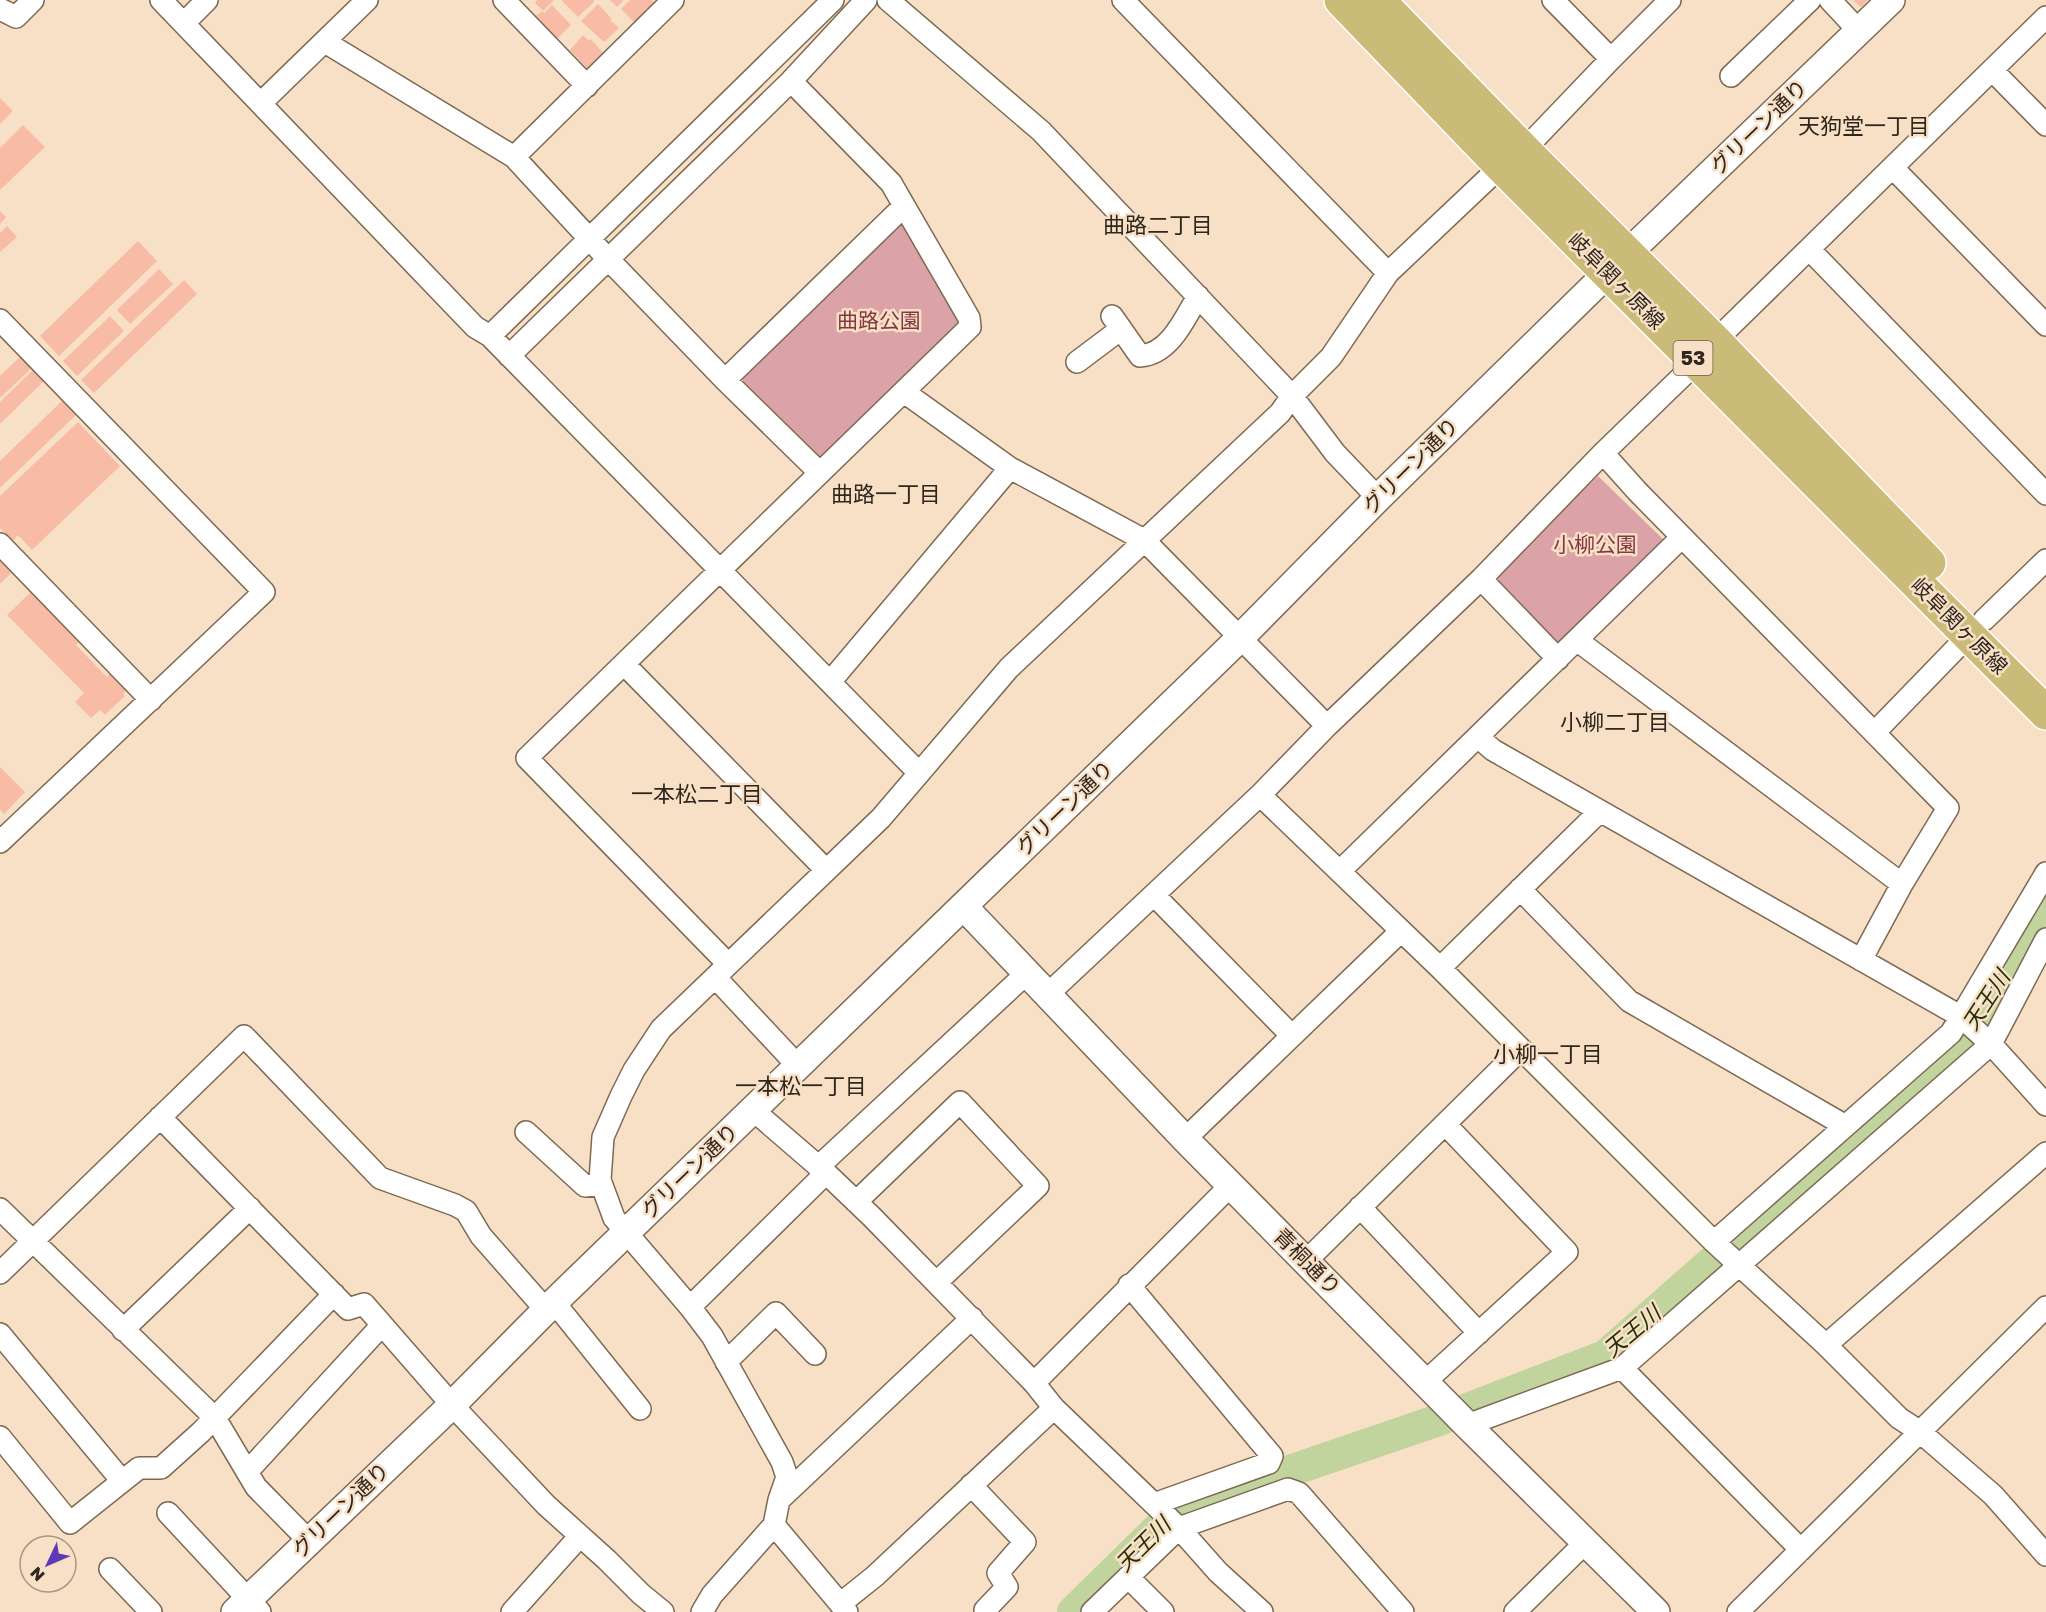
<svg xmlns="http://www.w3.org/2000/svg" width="2046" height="1612" font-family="'Golos Text','Noto Sans JP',sans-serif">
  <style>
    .green { fill: #dba3a7 }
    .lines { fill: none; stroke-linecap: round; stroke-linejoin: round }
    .river { stroke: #c1d49d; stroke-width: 32 }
    .building { fill: #f8bba6 }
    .minor-casing { stroke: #7e6953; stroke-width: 24 }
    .tertiary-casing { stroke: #7e6953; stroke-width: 30 }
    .primary-casing { stroke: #fff; stroke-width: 36 }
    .minor { stroke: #fff; stroke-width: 21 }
    .tertiary { stroke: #fff; stroke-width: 27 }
    .primary { stroke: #cabb78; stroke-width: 33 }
    .labels { text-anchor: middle; stroke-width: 5; stroke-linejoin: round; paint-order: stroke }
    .shield { fill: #f8e0c7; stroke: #6b5e50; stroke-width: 1.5 }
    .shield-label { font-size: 20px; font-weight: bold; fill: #2f261d }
    .street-label { font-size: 21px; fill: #2f261d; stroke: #f8e0c7 }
    .park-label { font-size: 21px; fill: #843742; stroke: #f8e0c7 }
    .neighbourhood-label { font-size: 22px; fill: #2f261d; stroke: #f8e0c7 }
    .water-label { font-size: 22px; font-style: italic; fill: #242f05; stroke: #f8e0c7 }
  </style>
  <rect width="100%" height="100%" fill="#f8e0c7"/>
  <path class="green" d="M896,222L905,227L958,315V326L822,459L814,458L743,385V375Z
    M1598,476L1667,543L1556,645L1490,578Z"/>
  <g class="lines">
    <path class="river" d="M1073,1612L1178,1509L1436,1421L1605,1356L1939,1062L1975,1022L2046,902"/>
  </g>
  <path class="building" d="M537,0H554L543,11L535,3Z
    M563,0H594V2L578,17L562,1Z
    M610,0H624L617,7Z
    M630,0H652L656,5L636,24L621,9Z
    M1853,0H1868L1861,7Z
    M598,4L612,19L610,20L619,28L604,42L581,21Z
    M552,5L571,25L557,39L536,16L542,11L544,13Z
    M583,35L589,41L591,39L603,53L588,69L570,50Z
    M0,98L13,111L0,124Z
    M23,125L45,147L0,190V148Z
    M0,211L6,217L0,224Z
    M7,226L17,237L0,252V233Z
    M138,241L157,261L59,356L40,336Z
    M159,269L173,284L130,324L117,310Z
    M184,280L197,294L94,393L81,380Z
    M110,316L124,331L77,376L63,361Z
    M23,354L34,366L0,398V376Z
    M36,367L47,378L0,424V402Z
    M65,398L79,412L0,488V461Z
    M78,422L120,466L32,550L18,535L13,541L0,528V496Z
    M0,561L11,573L0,584Z
    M32,591L80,641L76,645L107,677L113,670L129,688L123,694L125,696L105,715L100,710L91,718L75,702L84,693L7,615Z
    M0,767L25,792L4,814L0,809Z"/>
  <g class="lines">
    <g class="minor-casing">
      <path id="minor" d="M161,0L475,327L490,336L919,773
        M504,0L587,86
        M888,0L1041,131L1292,396L1335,453L1378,498
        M1123,0L1388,273
        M1553,0L1611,59
        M1830,0L1859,31
        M0,9L16,17L33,0
        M184,23L207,0
        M325,42L514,157L608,259L725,380L820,473
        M1992,70L2046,125
        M1731,76L1810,0
        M261,103L367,0
        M1524,150L1611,59L1670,0
        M514,157L673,0
        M1893,168L2046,325
        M1809,249L2046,494
        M1112,316L1140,356C1170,354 1185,318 1198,296
        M0,320L264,592L0,842
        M490,336L833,0
        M1715,341L2046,17
        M509,356L791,81L866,0
        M1077,362L1121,329
        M725,380L904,206
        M904,392L1010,468L1144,540L1327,726
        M1603,453L1637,491L1948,808L1902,884L1861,960
        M0,544L151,700
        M1481,579L1558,659
        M1984,620L2046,560
        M1578,641L1902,884
        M624,664L826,870
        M830,682L1010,468
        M1875,732L1969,635
        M1478,737L1493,750L1960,1016L1991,1044L2046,1105
        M1260,795L1440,968L1714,1242L1826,1345L1899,1418L1919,1431L1993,1495L2046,1555
        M1340,871L1682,537
        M1520,889L1629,1001L1844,1125
        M1154,895L1292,1036
        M728,964L527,758L970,327L969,318L891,183L791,81
        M1440,968L1599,812
        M715,977L798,1066
        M1047,995L1260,795L1327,726L1481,579L1603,453L1697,362
        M753,1110L826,1173L872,1217L1034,1383L1054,1408L1179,1528L1218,1572L1262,1612
        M160,1117L348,1309L364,1304L452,1405L546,1505L607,1560L641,1594L663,1612
        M526,1132L585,1186L601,1184
        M1185,1139L1401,931
        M818,1167L1027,973
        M856,1202L960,1102L1038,1186L937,1282
        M1360,1207L1479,1333
        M0,1209L215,1418L256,1487L309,1541
        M1714,1242L1951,1033L2046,873
        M1306,1261L1521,1049
        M0,1273L244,1036L380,1178L455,1205L466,1211L481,1236L546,1310
        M1129,1285L1272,1456L1269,1463L1154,1504
        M554,1302L640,1409
        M690,1307L826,1173
        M123,1330L250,1208
        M0,1334L122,1481
        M1826,1345L2046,1153
        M726,1362L776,1313L815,1354
        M1622,1368L1801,1550
        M1425,1382L1567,1252L1445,1124
        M1034,1383L1231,1185
        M1467,1425L1622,1368L1991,1044L2046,939
        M0,1437L70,1523L139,1468H161L201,1432L334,1294
        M247,1472L382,1325
        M971,1485L1025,1542L998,1573L1007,1587L985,1610L988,1612
        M780,1499L972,1318
        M168,1513L260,1612
        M110,1569L151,1612
        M1128,1577L1163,1612
        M840,1604L875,1576L1054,1408
        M512,1612L580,1536
        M702,1612L712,1595L774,1525
        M847,1612L774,1525L779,1500L787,1477L782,1462L712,1336L690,1307L614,1218L600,1180L603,1137L621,1096L634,1070L661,1029L881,818L1009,668L1280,413L1292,396L1331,357L1388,273L1501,166
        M1092,1612L1179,1528L1288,1489L1299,1493L1403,1612
        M1515,1612L1586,1542
        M1738,1612L2046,1307"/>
    </g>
    <g class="tertiary-casing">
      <path id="tertiary" d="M964,907L1185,1139L1467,1425L1656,1612
        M235,1612L452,1405L546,1310L1240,638L1378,498L1627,254L1891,0"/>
    </g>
    <g class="primary-casing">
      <path id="primary" d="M1341,0L1501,166L2046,713
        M1378,0L1524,150L1715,341L1929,563"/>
    </g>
    <use href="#minor" class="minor"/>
    <use href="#tertiary" class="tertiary"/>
    <use href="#primary" class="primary"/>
  </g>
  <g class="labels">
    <rect class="shield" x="1673.5" y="341" width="39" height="34" rx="4.5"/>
    <g class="shield-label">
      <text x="1693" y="365">53</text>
    </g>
    <g class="street-label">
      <text transform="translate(1759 127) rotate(-44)" y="7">グリーン通り</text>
      <text transform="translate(1616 281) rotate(45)" y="7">岐阜関ヶ原線</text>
      <text transform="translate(1411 466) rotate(-45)" y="7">グリーン通り</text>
      <text transform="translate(1959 626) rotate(45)" y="7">岐阜関ヶ原線</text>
      <text transform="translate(1065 808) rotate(-44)" y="7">グリーン通り</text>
      <text transform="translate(690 1171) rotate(-44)" y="7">グリーン通り</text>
      <text transform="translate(1307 1262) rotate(45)" y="7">青桐通り</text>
      <text transform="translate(341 1510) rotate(-44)" y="7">グリーン通り</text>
    </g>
    <g class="park-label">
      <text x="879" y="328">曲路公園</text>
      <text x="1595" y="552">小柳公園</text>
    </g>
    <g class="neighbourhood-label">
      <text x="1864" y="134">天狗堂一丁目</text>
      <text x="1158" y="233">曲路二丁目</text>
      <text x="886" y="502">曲路一丁目</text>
      <text x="1615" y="730">小柳二丁目</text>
      <text x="697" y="802">一本松二丁目</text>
      <text x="1548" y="1062">小柳一丁目</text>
      <text x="801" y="1094">一本松一丁目</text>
    </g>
    <g class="water-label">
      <text transform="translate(1986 1000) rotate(-57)" y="8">天王川</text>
      <text transform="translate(1632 1331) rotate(-40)" y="8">天王川</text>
      <text transform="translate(1143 1544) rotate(-45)" y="8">天王川</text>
    </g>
  </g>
  <g transform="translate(48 1564) rotate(226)"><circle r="28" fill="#f8e0c7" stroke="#a89683" stroke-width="1.5"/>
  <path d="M0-4.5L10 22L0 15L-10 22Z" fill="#5e3bb4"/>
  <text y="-9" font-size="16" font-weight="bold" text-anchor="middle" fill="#2f261d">N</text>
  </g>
</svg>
